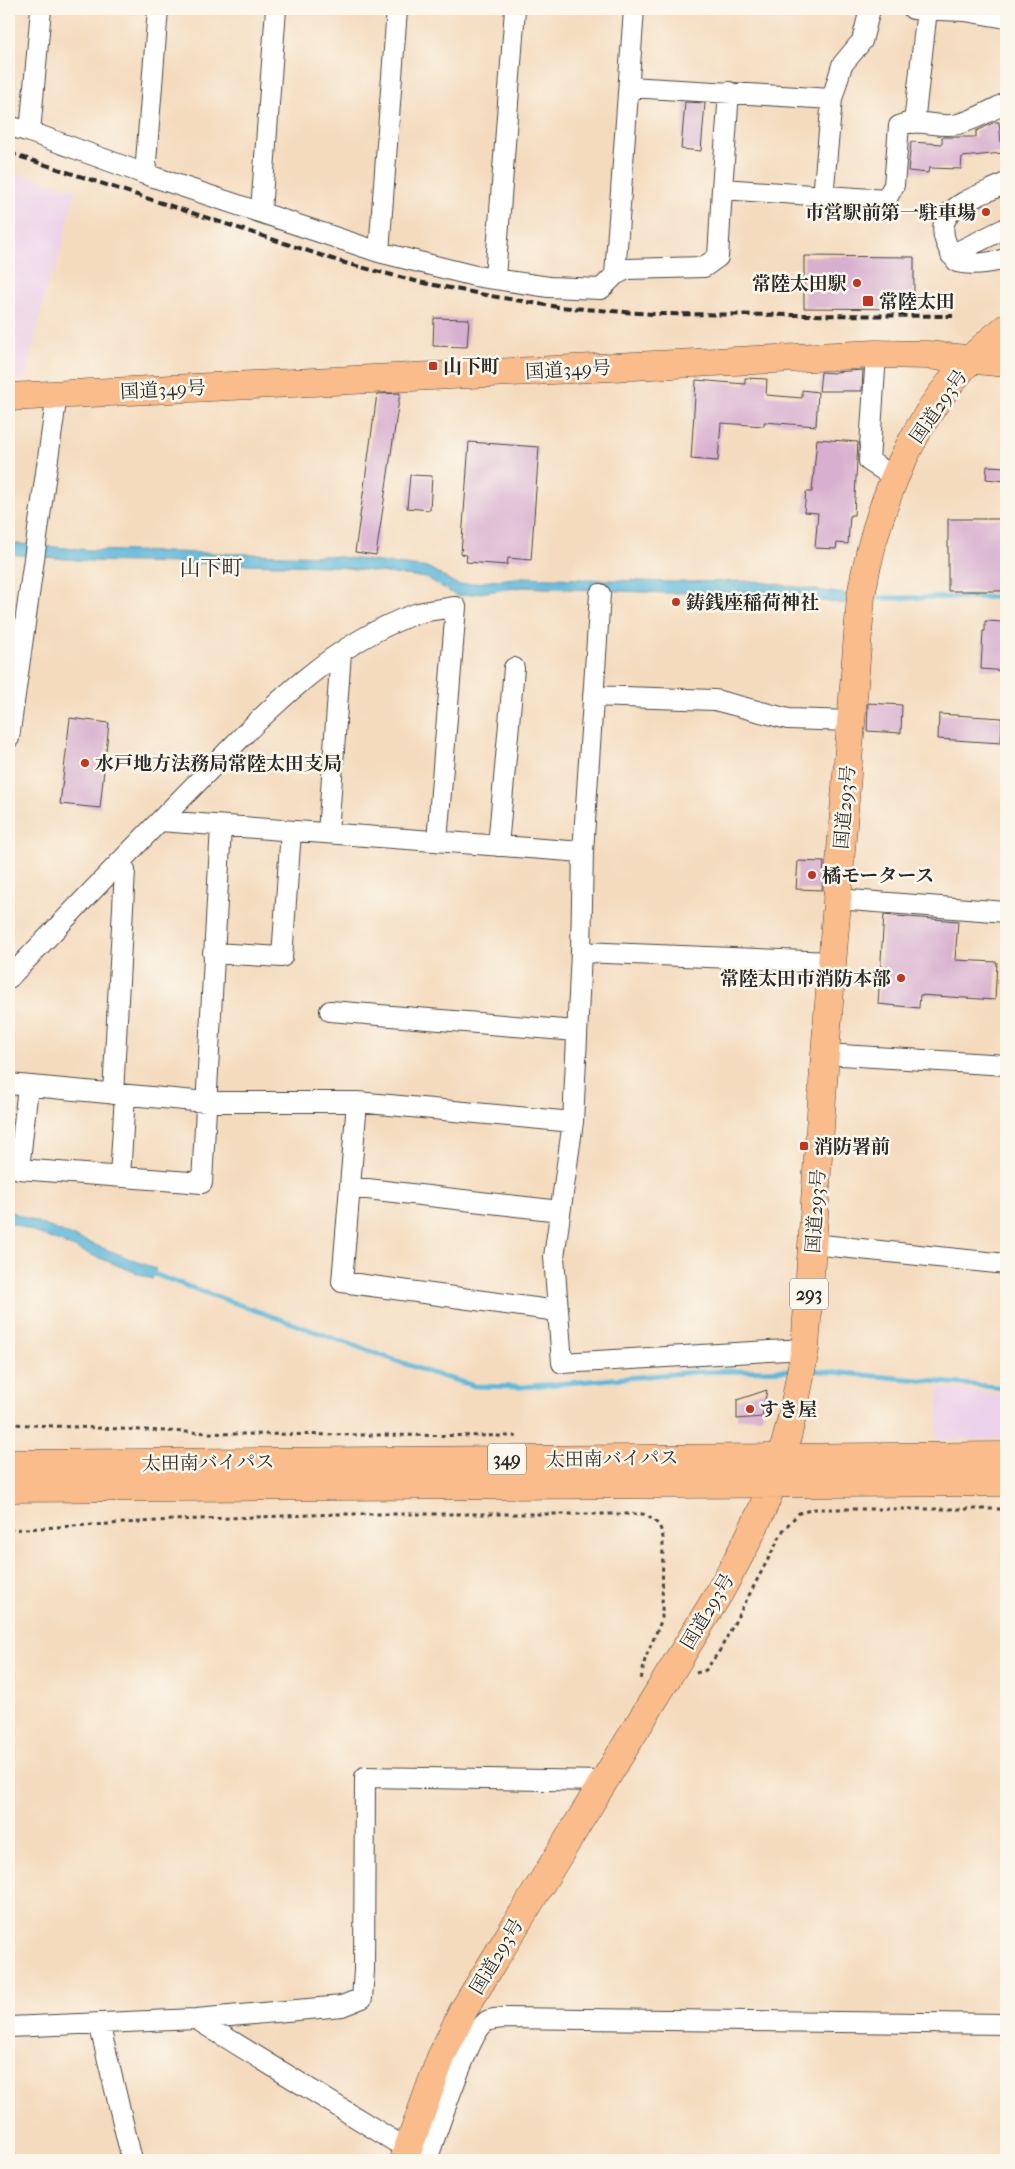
<svg xmlns="http://www.w3.org/2000/svg" width="1015" height="2169" font-family="'IM FELL French Canon','Noto Serif JP',serif">
  <style>
    .built { fill: #ecd1ea }
    .water { fill: #5db9db; stroke: #447283 }
    .lines { fill: none; stroke-linecap: round; stroke-linejoin: round }
    .stream { stroke: #5db9db; stroke-width: 5 }
    .building { fill: #d7afcf }
    .minor-casing { stroke: #494541; stroke-width: 22 }
    .highway-casing { stroke: #494541; stroke-width: 29 }
    .path { stroke: #494541; stroke-width: 3; stroke-dasharray: 4 4; stroke-linecap: butt }
    .minor { stroke: #fff; stroke-width: 20 }
    .highway { stroke: #f9bc8a; stroke-width: 28 }
    .rail { stroke: #2b2b2b; stroke-width: 4; stroke-dasharray: 8 4; stroke-linecap: butt }
    .poi-dot { fill: #c8321e; stroke: #fbf7ec; stroke-width: 2 }
    .labels { text-anchor: middle; stroke-width: 5; stroke-linejoin: round; paint-order: stroke }
    .shield { fill: #fbf7ec; stroke: #696865; stroke-width: 1 }
    .shield-label { font-size: 18px; font-weight: bold; fill: #2b2b2b }
    .poi-label { font-size: 19px; font-weight: bold; fill: #2b2b2b; stroke: #fbf7ec; text-anchor: start }
    .street-label { font-size: 19px; fill: #2b2b2b; stroke: #fbf7ec }
    .quarter-label { font-size: 21px; fill: #2b2b2b; stroke: #fbf7ec }
  </style>
  <rect width="100%" height="100%" fill="#fbf7ec"/>
  <filter id="ink" filterUnits="userSpaceOnUse"><feTurbulence type="fractalNoise" baseFrequency=".02" numOctaves="2"/><feDisplacementMap in="SourceGraphic" scale="10" xChannelSelector="R" yChannelSelector="G"/><feConvolveMatrix kernelMatrix="1 2 1 2 8 2 1 2 1" color-interpolation-filters="sRGB"/></filter>
  <filter id="wash" filterUnits="userSpaceOnUse"><feTurbulence type="fractalNoise" baseFrequency=".0096" numOctaves="4" result="noise"/><feDisplacementMap in="SourceGraphic" scale="20" xChannelSelector="R" yChannelSelector="G"/><feGaussianBlur stdDeviation="1.12" result="paint"/><feColorMatrix in="noise" values="0 0 0 0 0 0 0 0 0 0 0 0 0 0 0 0 0 1.4 0 .05"/><feComposite in="paint" operator="in"/></filter>
  <g filter="url(#wash)">
    <rect width="100%" height="100%" fill="#f4dbbe"/>
    <path class="built" d="M9,171L75,190L55,275L50,274L25,380L9,381Z
      M940,1388L1006,1395V1439L936,1440Z"/>
    <path class="water" d="M9,543L89,550L331,556L429,568L458,585L523,577L669,582L753,581L846,594L847,604L752,592L668,593L523,587L457,596L427,578L330,566L88,561L9,554Z
      M9,1211L156,1269L152,1279L9,1222Z"/>
    <g class="lines">
      <path class="stream" d="M873,598L1006,597
        M148,1272L431,1373L475,1386L521,1387L694,1372L794,1370
        M810,1370L1006,1388"/>
    </g>
    <g id="blocks">
      <path class="building" d="M685,102L705,103L701,151L681,149Z
        M995,122H999L1002,153L962,157L961,169L929,168L928,173L908,171L911,142L942,144V137H976V131Z
        M804,256L914,257V299H909V309L804,308Z
        M434,318L469,319L467,347L433,346Z
        M863,370L862,391H819L821,372L835,373V372Z
        M745,378L767,379L766,395L802,398V390L818,392L816,426L764,422V426L721,423L718,461L691,459L696,380L745,384Z
        M400,393L376,555L355,552L377,394Z
        M817,439L858,442L854,515H850L848,544L837,543L836,549L815,548L818,513L804,512L806,492H812Z
        M469,442L539,447L531,560L508,558L507,565L466,562L467,555L461,554Z
        M987,466L1006,467V481L986,479Z
        M410,475L432,476L430,510L407,508Z
        M948,519H1006V591H948Z
        M985,621L1004,622V632H1006V671L981,669L983,631H985Z
        M868,703L902,705L901,733L867,731Z
        M939,714L1002,718L1001,743L938,739Z
        M70,718L109,723L100,808L60,804Z
        M798,861L824,862L822,890L796,889Z
        M884,915L958,921L955,960L997,962L995,1000L920,995L919,1008L878,1004Z
        M767,1390L762,1417L737,1419V1400Z"/>
    </g>
  </g>
  <g filter="url(#ink)">
    <use href="#blocks" fill-opacity="0" stroke="#494541" stroke-width="1"/>
    <g class="lines">
      <g class="minor-casing">
        <path id="minor" d="M913,9L965,11L1006,18
          M629,87L832,99
          M914,123L927,10
          M9,126L30,132L145,174L379,252L475,276L549,287L601,289L615,275L627,269L704,267L718,257L722,189L886,200L894,185L899,126C916,117 940,129 958,124C975,120 991,110 1006,103
          M30,132L41,9
          M145,174L158,9
          M1006,183C967,202 919,210 957,262C973,266 990,263 1006,259
          M722,189L729,92
          M823,197L832,99L842,65L862,41L870,9
          M261,211L276,9
          M379,252L397,9
          M951,255L1006,228
          M615,275L634,9
          M495,278L515,9
          M876,354L869,461L894,477
          M600,594L583,852L581,952L573,1122L554,1257L562,1363L805,1349
          M593,696L715,700L788,719L852,721
          M9,738L57,394
          M160,821L583,852
          M328,833L341,652
          M498,846L514,668
          M837,899L1006,912
          M581,952L832,962
          M213,953L282,957L291,831
          M9,978C68,916 127,854 187,793C254,725 322,647 415,614C427,610 442,609 456,607L437,841
          M330,1011L576,1031
          M825,1054L1006,1065
          M9,1084L206,1102H357L573,1122
          M28,1087L19,1169L202,1183L221,826
          M113,1094L125,870L117,865
          M357,1102L342,1282L558,1311
          M120,1177L125,1095
          M350,1187L560,1211
          M812,1244L1006,1264
          M196,2019L407,2149
          M99,2023L132,2160
          M9,2027L196,2019L342,2006L362,1998L364,1971L365,1777L603,1781
          M427,2160C435,2137 470,2030 487,2021C491,2019 498,2019 503,2018L1006,2024"/>
      </g>
      <g class="highway-casing">
        <path id="highway" d="M9,397L876,354L927,355L1006,363
          M9,1464L1006,1456
          M9,1488L1006,1482
          M404,2160L441,2057L463,2011L718,1595C738,1559 759,1521 773,1482C789,1440 797,1394 805,1349L825,1054L861,596C878,495 922,392 1006,328"/>
      </g>
      <path class="path" d="M9,1424L232,1434L514,1436L519,1438
        M9,1530L173,1520L339,1514H643C655,1520 661,1524 663,1538L662,1619L645,1659L641,1680
        M696,1673L706,1670L720,1650L784,1529L799,1513L815,1509H1006"/>
      <use href="#minor" class="minor"/>
      <use href="#highway" class="highway"/>
      <path class="rail" d="M9,153L345,263L419,282L491,296L558,307L652,314L953,316"/>
    </g>
  </g>
  <g class="poi-dot">
    <circle cx="986" cy="212" r="5"/>
    <circle cx="857" cy="283" r="5"/>
    <rect x="862" y="295" width="12" height="12" rx="2.5"/>
    <rect x="428" y="361" width="10" height="10" rx="2.5"/>
    <circle cx="676" cy="602" r="5"/>
    <circle cx="85" cy="763" r="5"/>
    <circle cx="812" cy="875" r="5"/>
    <circle cx="901" cy="978" r="5"/>
    <rect x="799" y="1141" width="10" height="10" rx="2.5"/>
    <circle cx="750" cy="1409" r="5"/>
  </g>
  <g class="labels">
    <g class="shield">
      <rect x="790" y="1278.5" width="38" height="31" rx="4"/>
      <rect x="488" y="1443.5" width="38" height="31" rx="4"/>
    </g>
    <g class="shield-label">
      <text x="809" y="1300">293</text>
      <text x="507" y="1465">349</text>
    </g>
    <g class="poi-label">
      <text x="976" y="219" text-anchor="end">市営駅前第一駐車場</text>
      <text x="847" y="290" text-anchor="end">常陸太田駅</text>
      <text x="879" y="308">常陸太田</text>
      <text x="443" y="373">山下町</text>
      <text x="686" y="609">鋳銭座稲荷神社</text>
      <text x="95" y="770">水戸地方法務局常陸太田支局</text>
      <text x="822" y="882">橘モータース</text>
      <text x="891" y="985" text-anchor="end">常陸太田市消防本部</text>
      <text x="814" y="1153">消防署前</text>
      <text x="760" y="1416">すき屋</text>
    </g>
    <g class="street-label">
      <text transform="translate(568 369) rotate(-3)" y="7">国道349号</text>
      <text transform="translate(163 389) rotate(-3)" y="7">国道349号</text>
      <text transform="translate(938 406) rotate(-55)" y="7">国道293号</text>
      <text transform="translate(844 807) rotate(-85)" y="7">国道293号</text>
      <text transform="translate(815 1211) rotate(-86)" y="7">国道293号</text>
      <text transform="translate(612 1458) rotate(-1)" y="7">太田南バイパス</text>
      <text transform="translate(208 1462) rotate(-1)" y="7">太田南バイパス</text>
      <text transform="translate(707 1611) rotate(-59)" y="7">国道293号</text>
      <text transform="translate(496 1956) rotate(-59)" y="7">国道293号</text>
    </g>
    <g class="quarter-label">
      <text x="211" y="575">山下町</text>
    </g>
  </g>
  <rect width="1015" height="2169" fill="none" stroke="#fbf7ec" stroke-width="30"/>
</svg>
